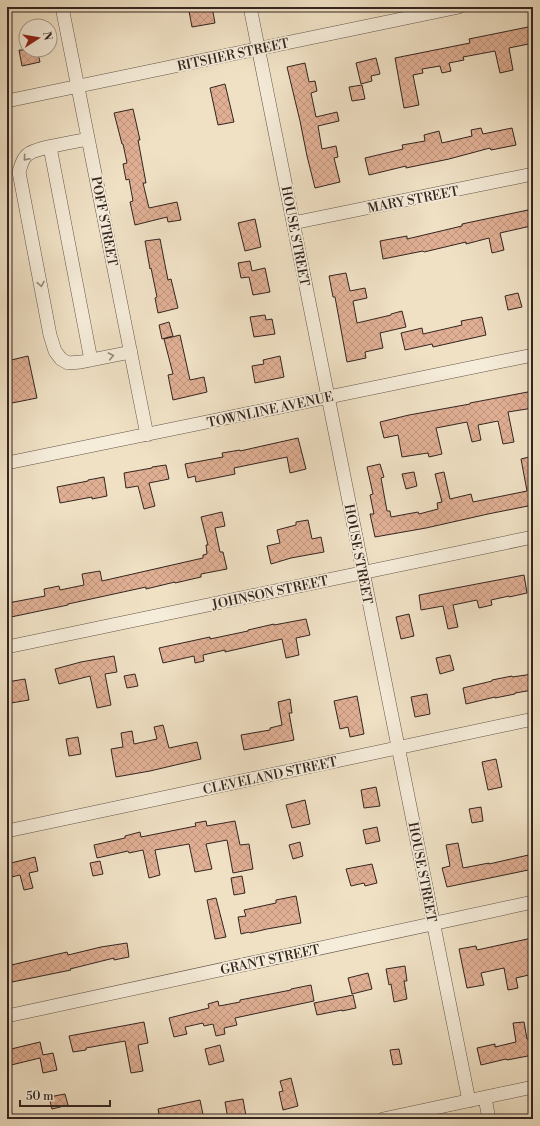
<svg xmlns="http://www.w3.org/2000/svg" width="540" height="1126" font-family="'Libre Bodoni',serif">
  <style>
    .building { fill: url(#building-cross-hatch); stroke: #332520 }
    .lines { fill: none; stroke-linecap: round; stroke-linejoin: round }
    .minor-casing { stroke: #625449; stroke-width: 14 }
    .minor { stroke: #f5ecd9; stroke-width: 13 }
    .oneway { stroke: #94887c }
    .labels { text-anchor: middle; stroke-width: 3.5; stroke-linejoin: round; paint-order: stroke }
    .street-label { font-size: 13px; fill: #332520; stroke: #f5ecd9 }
  </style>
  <defs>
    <pattern id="building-cross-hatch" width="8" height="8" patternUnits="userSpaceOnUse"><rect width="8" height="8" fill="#e0af94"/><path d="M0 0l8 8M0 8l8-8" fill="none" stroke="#c1967f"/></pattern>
  </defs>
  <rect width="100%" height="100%" fill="#f0e1c5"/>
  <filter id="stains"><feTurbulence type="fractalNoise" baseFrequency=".005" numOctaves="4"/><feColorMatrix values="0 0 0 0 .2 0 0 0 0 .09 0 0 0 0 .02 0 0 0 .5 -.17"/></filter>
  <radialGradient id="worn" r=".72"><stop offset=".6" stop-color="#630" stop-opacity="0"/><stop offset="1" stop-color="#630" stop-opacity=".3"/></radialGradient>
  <path class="building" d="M198,7H212L215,23L192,27L189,11L198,9Z
    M533,26V43L509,48L513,70L500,73L495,51L463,57L464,60L449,63L451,71L442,73L440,66L422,69L423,73L413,75L419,105L404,108L395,58L470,43L469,39Z
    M19,50H37L40,62L22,66Z
    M376,58L380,74L371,76L372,81L361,84L356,63Z
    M305,63L309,82L315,81L317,91L311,93L316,117L337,112L339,121L318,126L322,149L336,146L338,157L334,158L340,182L315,188L307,156L300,121L287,67Z
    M225,84L234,122L218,125L210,88Z
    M362,85L365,99L352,101L349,87Z
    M133,109L140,140H138L146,183H143L149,208L177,202L181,220L168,222L167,217L135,225L130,202L133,201L129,179L126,180L123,164L127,163L123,144H122L114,113Z
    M481,128L483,134L512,128L516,145L491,150L490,148L449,159L406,168V166L369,175L365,158L403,149L402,145L425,141L424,135L439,131L442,143L472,136L471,130Z
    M528,210L531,226L500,233L504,250L492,253L489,238L466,244V242L424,252L423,251L383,259L380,241L407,236V239L462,226V224Z
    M255,219L261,247L245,251L238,223Z
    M160,239L168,280L171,279L178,308L158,313L155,298L157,297L151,268L150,269L145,241Z
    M250,261L252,271L265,268L270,292L253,295L249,277L241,278L238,263Z
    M346,273L350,291L365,288L367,298L353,301L357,323L391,315V314L402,311L406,327L380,333L383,348L365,352L366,358L347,362L335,297H333L329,276Z
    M518,293L522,307L508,310L505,296Z
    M265,315L266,320L272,319L275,334L254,337L250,317Z
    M482,317L486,335L433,347L432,344L405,350L401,333L422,328L423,334L462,325L461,321Z
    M169,322L173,336L162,339L159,325Z
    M180,335L190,380L204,377L207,392L173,400L168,375L173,374L164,339Z
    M28,356L37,398L7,404V361Z
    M280,356L284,377L255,383L252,366L264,364L263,360Z
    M533,391V408L508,412L514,442L503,444L498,421L478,425L481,440L472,442L467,422L436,428L442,454L429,457L428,453L402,457L398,435L384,438L380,422L409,415L470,404V403Z
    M298,438L306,469L290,473L287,457L234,468L235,474L196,482L195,476L188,478L185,464L223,457L222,453L240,450V451Z
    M533,456V505L488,514L426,528L375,537L370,514H374L370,495L373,494L367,467L380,464L384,477L381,478L387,511H390L391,517L418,512L419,514L438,509L437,503L442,502L435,474L444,472L450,499L471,494L473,502L527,491L521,459Z
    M166,465L169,479L149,483L155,506L144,509L138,486L126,488L124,473L152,468V467Z
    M414,472L417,486L406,489L402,474Z
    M104,477L107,496L92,499V497L60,503L57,487L88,481V480Z
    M222,512L225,526L215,528L220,552H223L227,569L201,574V577L175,583V582L146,589V587L68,604V605L11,617L8,603L45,596L44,589L59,586L60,590L84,585L82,574L100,571L102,581L203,558V555L207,554L206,545H208L201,517Z
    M308,520L312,539L321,537L324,552L291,558L271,564L267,546L280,543L277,530L296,525V522Z
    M524,575L527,593L509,597V596L491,600L492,605L479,608L477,600L453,605L458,627L448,629L443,606L421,610L419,595Z
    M409,614L414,636L401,639L396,617Z
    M306,619L310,635L296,638L299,655L286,658L282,639L225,652V650L203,655L204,661L195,663L194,656L163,663L159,648L210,637V639L248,631V630L274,624V625Z
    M450,655L454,670L440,674L436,658Z
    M114,656L117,672L105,674L111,705L97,708L90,676L59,684L55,669L81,662Z
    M135,674L138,686L127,688L124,676Z
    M533,674V690L515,693V694L495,698V697L466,704L463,688L492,681V680L512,676V677Z
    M25,679L29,700L11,703L10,697L7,698V682Z
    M427,694L430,714L415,717L411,697Z
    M357,696L364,734L350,737L348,727L340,729L334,701Z
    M290,699L292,713H289L294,740L244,750L241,735L270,730V728L282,725L278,702Z
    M163,725L169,748L197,742L201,759L150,771L116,777L111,749L123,747L121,733L132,731L134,744L157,739L154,727Z
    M78,737L81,754L69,756L66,739Z
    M496,759L502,787L488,790L482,762Z
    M376,787L380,806L364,808L361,790Z
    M305,800L310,824L292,828L286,805Z
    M481,807L483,821L472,823L469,809Z
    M206,821L207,826L235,821L240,845L249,844L253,869L233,873L227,840L206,844L212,869L195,872L189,844L155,850L160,875L149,878L143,850L129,853L128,851L97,858L94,845L125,838V836L140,832L141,837L196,826L195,823Z
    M377,827L380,841L366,844L363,830Z
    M300,842L303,856L293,859L289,845Z
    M458,843L463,868L489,863V864L533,854V869L447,887L442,868L450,866L446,845Z
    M35,857L38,871L29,873L33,888L24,890L20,875L7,878V864Z
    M100,861L103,874L93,876L90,863Z
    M372,864L377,883L365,886L364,883L351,886L346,869Z
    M242,876L245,893L234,895L231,878Z
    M296,896L301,923L267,929L250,933L249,932L241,934L238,917L246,916L244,910L276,903V900Z
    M216,898L226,937L215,939L207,900Z
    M532,938L533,945V974L516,978L518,988L508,990L504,968L481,973L484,985L467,988L459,949L476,946L477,950Z
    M127,943L129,957L114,960V958L70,969L71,970L7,983V966L67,952L68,955L101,947Z
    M405,966L407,981H404L407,999L394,1002L391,984L389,985L386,969Z
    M368,973L372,989L352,994L348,978Z
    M311,985L314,1001L235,1018L237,1025L224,1028L225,1034L216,1036L213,1024L204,1026L203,1023L185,1027L187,1034L174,1037L169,1018L209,1008L208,1004L218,1001L219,1006L240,1002V1000L291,990V989Z
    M353,995L356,1008L342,1011V1010L317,1015L314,1003Z
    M144,1022L148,1043L138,1045L143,1071L131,1073L125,1041L86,1048V1050L73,1052L69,1036Z
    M524,1022L527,1039L533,1038V1055L507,1060L506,1059L481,1065L477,1048L495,1044V1047L516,1042L513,1023Z
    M40,1042L43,1055L53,1053L57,1070L43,1073L40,1058L7,1066V1050Z
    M220,1045L224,1061L209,1065L205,1049Z
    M399,1049L402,1064L393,1065L390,1050Z
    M291,1078L298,1106L283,1110L279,1092L283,1091L280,1081Z
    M65,1094L68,1105L52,1109L49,1097Z
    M243,1099L246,1116L228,1119L225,1102Z
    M200,1100L204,1119H160L158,1109Z"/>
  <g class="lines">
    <g class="minor-casing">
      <path id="minor" d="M62,7L147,435
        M250,7L469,1101
        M7,101L459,7
        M88,139C75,142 36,147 27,155C22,159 21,166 19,172L50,335L55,351L61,359L68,363L81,362L131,352
        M50,147L91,360
        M293,223L533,174
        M7,463L533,355
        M7,647L533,537
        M7,831L533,719
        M7,1016L533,902
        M485,1098L489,1119
        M383,1119L533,1087"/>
    </g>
    <use href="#minor" class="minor"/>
  </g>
  <defs><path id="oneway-chevron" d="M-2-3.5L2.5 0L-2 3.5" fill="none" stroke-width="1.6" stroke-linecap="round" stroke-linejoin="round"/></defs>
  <g class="oneway">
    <use href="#oneway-chevron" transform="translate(26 158) rotate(131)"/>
    <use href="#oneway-chevron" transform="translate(41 284) rotate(79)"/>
    <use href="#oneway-chevron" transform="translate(111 356) rotate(-11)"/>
  </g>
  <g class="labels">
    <g class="street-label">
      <text transform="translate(233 54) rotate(-12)" y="5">RITSHER STREET</text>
      <text transform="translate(413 199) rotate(-11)" y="5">MARY STREET</text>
      <text transform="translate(105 221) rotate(79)" y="5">POFF STREET</text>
      <text transform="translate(296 236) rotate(79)" y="5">HOUSE STREET</text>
      <text transform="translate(270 409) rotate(-12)" y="5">TOWNLINE AVENUE</text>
      <text transform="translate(359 554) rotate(79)" y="5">HOUSE STREET</text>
      <text transform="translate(270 592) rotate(-12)" y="5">JOHNSON STREET</text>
      <text transform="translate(270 775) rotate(-12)" y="5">CLEVELAND STREET</text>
      <text transform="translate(423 872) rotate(79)" y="5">HOUSE STREET</text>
      <text transform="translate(270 959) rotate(-12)" y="5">GRANT STREET</text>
    </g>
  </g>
  <rect width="540" height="1126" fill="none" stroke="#f0e1c5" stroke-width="24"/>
  <rect x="8" y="8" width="524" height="1110" fill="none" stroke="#332520" stroke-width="2"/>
  <rect x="12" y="12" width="516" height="1102" fill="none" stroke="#332520"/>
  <g transform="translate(38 38) rotate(78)"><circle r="19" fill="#f5ecd9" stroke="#a79c8f"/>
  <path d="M0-3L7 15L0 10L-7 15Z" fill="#8f2418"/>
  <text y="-6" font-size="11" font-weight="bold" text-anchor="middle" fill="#332520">N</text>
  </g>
  <path d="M20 1100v6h90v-6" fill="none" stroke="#332520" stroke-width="2"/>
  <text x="26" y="1100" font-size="12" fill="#332520" stroke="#f5ecd9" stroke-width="3" paint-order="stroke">50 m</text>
  <rect width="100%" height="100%" filter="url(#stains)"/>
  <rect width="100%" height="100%" fill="url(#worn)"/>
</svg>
